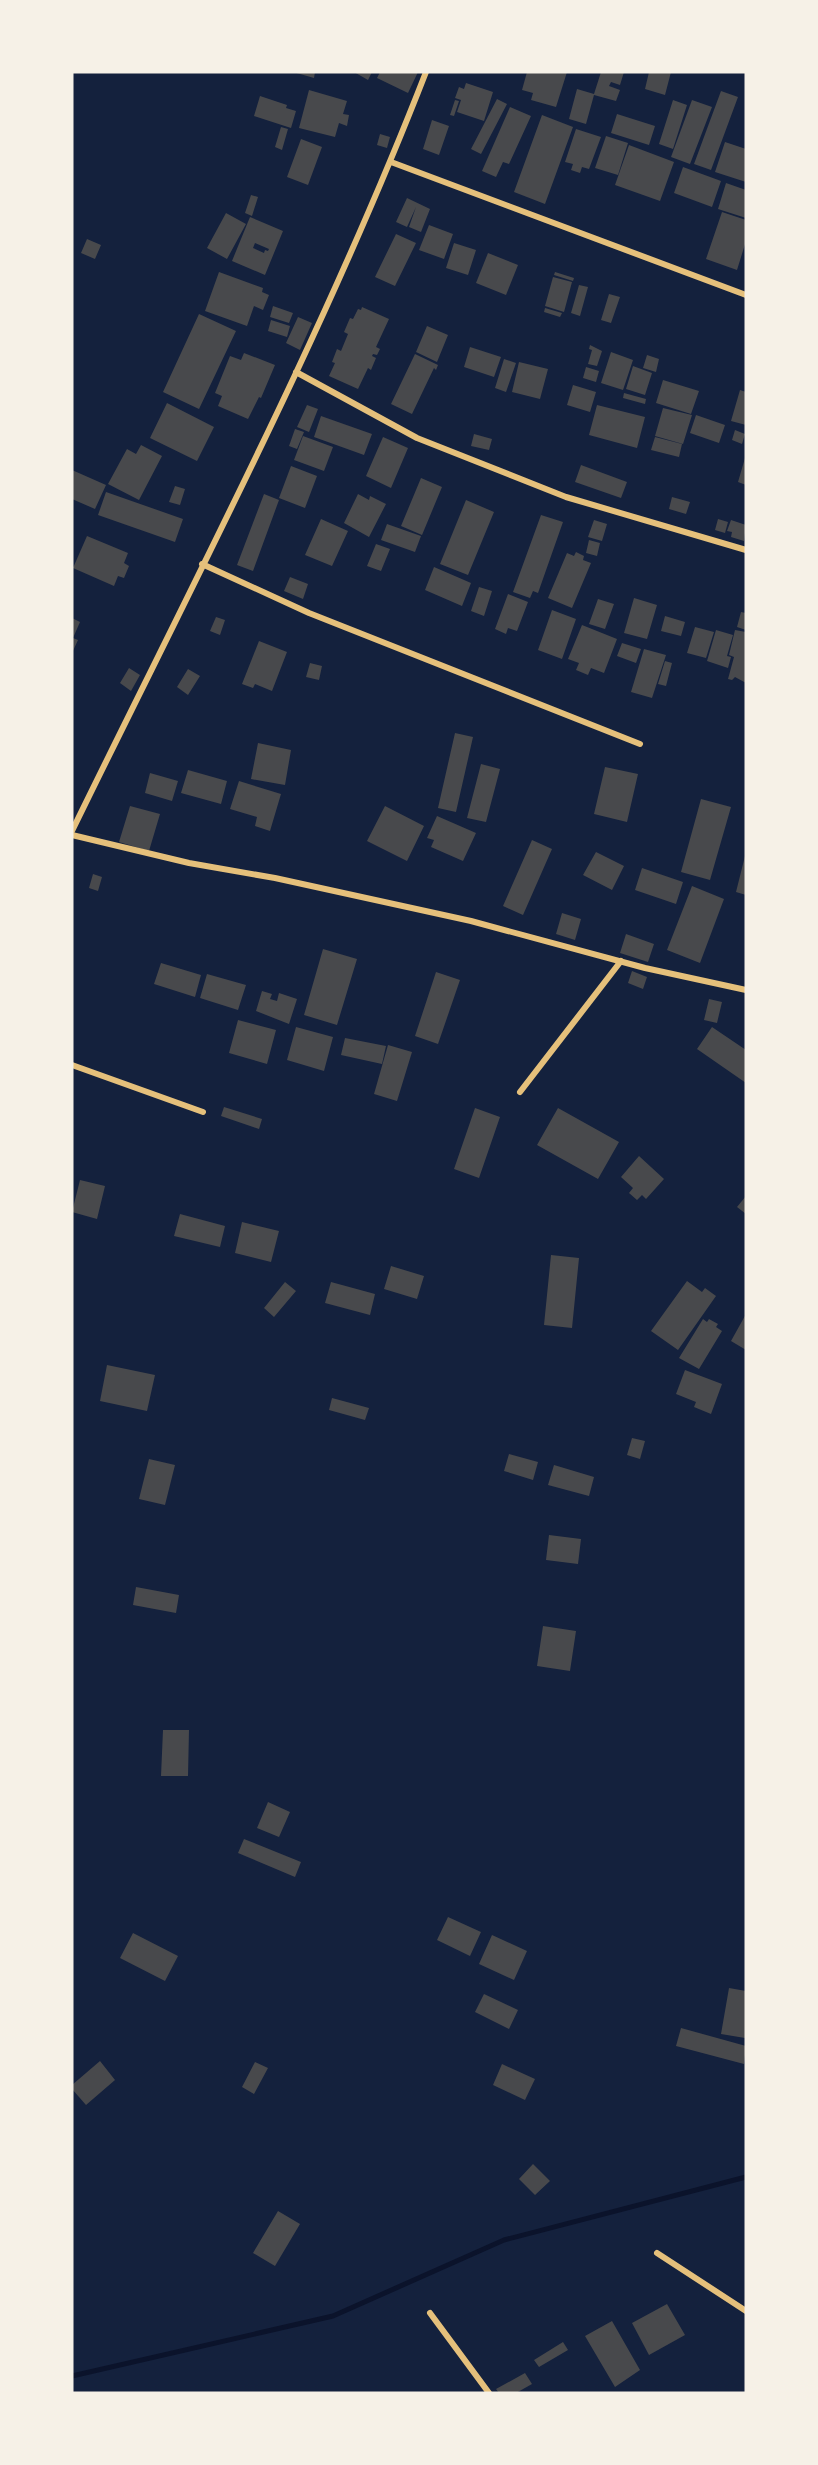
<svg xmlns="http://www.w3.org/2000/svg" width="818" height="2465" font-family="'Golos Text',sans-serif">
  <style>
    .lines { fill: none; stroke-linecap: round; stroke-linejoin: round }
    .stream { stroke: #0b132b; stroke-width: 5 }
    .building { fill: #48494c; fill-rule: evenodd }
    .minor { stroke: #e5c07b; stroke-width: 6 }
  </style>
  <rect width="100%" height="100%" fill="#14213d"/>
  <g class="lines">
    <path class="stream" d="M72,2376L333,2316L504,2240L746,2177"/>
  </g>
  <path class="building" d="M293,72H315L314,78Z
    M354,72H372L368,80Z
    M380,72H418L408,93L377,78Z
    M527,72H567L556,107L531,100L533,93L522,90Z
    M601,72H624L620,85L611,82L609,86L620,90L616,101L594,95L586,124L569,119L577,89L594,94Z
    M649,72H671L665,95L645,89Z
    M466,83L493,92L484,121L457,112L461,100L455,98L459,87L464,89Z
    M309,90L347,101L343,114L349,115L347,126L339,123L335,137L299,128Z
    M721,91L738,97L711,170L694,164Z
    M260,96L287,105L286,108L296,111L291,128L254,116Z
    M497,99L507,104L481,154L471,149Z
    M455,100L459,101L454,116L450,115Z
    M673,100L687,105L673,149L659,144Z
    M692,100L712,107L690,164L671,157Z
    M510,107L531,116L509,164L503,162L496,177L482,171Z
    M617,114L655,126L649,145L611,133Z
    M542,115L573,127L545,204L514,192Z
    M432,120L449,126L439,155L423,149Z
    M281,127L288,129L282,150L275,147Z
    M576,129L601,137L589,169L582,167L580,173L571,170L573,164L565,162Z
    M380,134L390,137L387,148L377,145Z
    M606,136L628,143L618,175L595,168Z
    M301,139L322,147L308,185L287,177Z
    M725,142L746,149V182L715,172Z
    M629,145L674,162L660,201L615,185Z
    M683,167L721,181L712,207L674,193Z
    M726,183L746,190V218L718,209Z
    M251,195L258,197L252,216L245,213Z
    M407,198L430,209L421,232L409,227L416,207L407,227L396,222Z
    M722,212L746,220V241L737,270L706,259Z
    M226,213L246,224L227,259L207,248Z
    M250,217L283,231L265,275L232,261ZM255,243L269,249L268,251L265,250L264,253L253,248Z
    M429,225L453,234L444,259L419,250Z
    M396,234L416,243L395,286L375,277Z
    M87,239L101,245L95,259L81,253Z
    M454,243L476,250L468,275L446,268Z
    M488,253L518,265L506,295L476,283Z
    M219,272L263,288L262,292L269,295L263,310L254,306L247,326L205,311Z
    M555,272L574,278L573,281L554,275Z
    M553,277L572,282L564,312L545,306Z
    M579,285L588,287L580,316L571,313Z
    M609,294L620,297L611,323L601,320Z
    M273,306L293,313L289,323L270,317Z
    M362,307L389,319L376,347L380,349L377,355L373,354L372,356L376,358L371,370L368,368L358,389L329,376L335,363L332,362L337,349L341,351L348,334L344,332L350,318L353,319L358,309L361,310Z
    M545,308L562,313L560,317L544,312Z
    M199,314L236,331L199,409L163,392Z
    M298,317L312,323L300,350L286,343Z
    M271,320L290,326L287,337L268,331Z
    M427,326L448,335L437,362L416,352Z
    M590,345L602,351L597,366L588,364L592,350L589,349Z
    M470,347L501,357L494,377L464,367Z
    M611,352L633,360L623,390L601,383Z
    M244,353L275,365L261,398L259,397L248,419L218,406L222,396L215,393L230,356L241,360Z
    M415,354L438,365L436,370L434,368L412,414L391,404Z
    M647,355L659,359L656,372L643,368Z
    M504,359L516,363L506,392L495,388Z
    M519,362L548,369L540,399L512,392Z
    M633,366L652,373L645,395L626,389Z
    M586,367L599,371L596,382L583,378Z
    M663,380L699,391L691,414L656,403Z
    M573,385L596,392L590,412L567,405Z
    M740,390L746,392V425L731,421Z
    M624,393L646,399L645,404L623,398Z
    M167,403L214,427L197,461L150,438Z
    M307,405L318,409L309,432L297,427Z
    M597,405L645,417L637,448L589,435Z
    M663,408L692,415L683,444L655,436Z
    M696,415L725,425L719,443L690,433Z
    M321,416L372,434L364,455L314,437Z
    M295,429L304,432L297,449L289,446Z
    M735,430L745,434L742,444L732,440Z
    M474,434L492,439L489,450L471,446Z
    M303,436L333,447L324,471L294,460Z
    M383,437L408,448L391,488L366,476Z
    M655,437L682,444L679,457L651,450Z
    M141,445L162,456L139,500L108,484L127,449L136,454Z
    M745,458H746V485L738,482Z
    M581,465L627,482L621,498L575,482Z
    M291,466L317,476L305,508L279,498Z
    M72,470L106,485L95,509L72,499Z
    M421,478L442,487L422,535L401,526Z
    M175,486L185,489L180,505L169,502Z
    M106,492L183,519L175,542L98,515Z
    M264,494L279,500L253,571L237,565Z
    M358,494L369,500L370,496L386,504L369,537L344,523Z
    M672,497L690,502L686,514L669,509Z
    M466,500L494,512L468,575L440,564Z
    M541,515L563,522L538,593L533,591L530,598L513,592Z
    M321,519L348,531L332,566L305,555Z
    M718,519L728,522L725,533L715,530Z
    M594,520L607,524L602,541L588,537Z
    M731,520L746,525L744,541L731,537L732,532L727,531Z
    M387,524L421,536L415,552L381,540Z
    M87,536L128,553L124,563L129,566L124,578L118,576L114,586L73,568Z
    M589,540L600,543L597,556L586,553Z
    M376,544L390,549L381,571L367,566Z
    M576,552L584,556L583,560L591,563L572,608L548,598L567,553L574,556Z
    M434,567L471,583L462,606L425,590Z
    M290,577L308,584L303,599L284,591Z
    M479,587L492,591L484,616L471,611Z
    M508,594L528,602L517,631L508,628L506,634L495,629Z
    M634,598L657,605L647,639L624,633Z
    M598,599L614,604L605,629L589,624Z
    M552,610L576,619L562,659L538,650Z
    M741,612L746,613V630L737,627Z
    M665,616L685,622L681,636L661,631Z
    M216,617L225,620L220,635L210,631Z
    M72,618L80,622L73,638L78,640L72,653Z
    M582,625L617,639L604,673L591,668L588,675L576,670L579,663L568,659Z
    M695,627L714,632L706,658L687,653Z
    M716,630L733,635L727,656L731,657L728,668L707,661Z
    M735,630L746,632V683L735,677L732,680L728,679L734,657L729,655Z
    M259,641L287,652L272,691L255,684L253,688L242,684Z
    M622,643L641,649L636,663L617,656Z
    M644,649L666,655L652,698L631,692Z
    M665,661L672,663L666,686L658,684Z
    M310,663L322,666L319,680L306,677Z
    M129,668L140,675L131,691L120,683Z
    M188,669L200,676L188,695L177,687Z
    M455,733L473,737L456,812L438,808Z
    M258,743L291,750L285,785L251,779Z
    M481,764L500,769L486,822L467,818Z
    M605,767L638,774L627,822L594,814Z
    M188,770L227,781L221,804L181,793Z
    M150,773L178,781L172,801L145,793Z
    M239,781L281,794L270,831L255,826L257,817L230,809Z
    M701,799L731,807L710,880L681,872Z
    M130,806L160,814L149,851L119,842Z
    M385,806L424,826L407,861L367,841Z
    M437,816L476,833L463,861L431,847L434,840L427,838Z
    M532,840L552,849L523,915L503,906Z
    M596,852L624,866L612,890L583,875Z
    M745,856H746V895L736,892Z
    M642,868L683,882L676,904L635,890Z
    M93,874L102,877L98,891L89,888Z
    M692,886L724,899L700,963L667,950Z
    M562,913L581,919L575,940L556,934Z
    M626,934L654,944L648,962L620,953Z
    M323,949L357,959L337,1025L304,1015Z
    M161,963L201,975L195,997L154,984Z
    M632,971L647,977L643,989L628,983Z
    M436,972L460,980L438,1044L415,1036Z
    M207,974L246,985L238,1010L200,998Z
    M262,991L272,994L270,999L277,1001L279,993L297,999L289,1024L256,1011Z
    M709,999L722,1002L717,1023L704,1020Z
    M238,1020L276,1030L267,1064L229,1053Z
    M296,1027L333,1037L324,1071L287,1060Z
    M712,1027L746,1050V1083L697,1049Z
    M345,1038L386,1046L382,1064L341,1055Z
    M388,1045L412,1052L397,1101L374,1094Z
    M224,1107L262,1119L259,1129L221,1116Z
    M475,1108L500,1117L479,1178L454,1169Z
    M558,1108L619,1142L598,1179L537,1145Z
    M639,1156L664,1179L646,1199L642,1195L637,1200L629,1193L633,1188L621,1177Z
    M80,1180L105,1186L97,1219L72,1212Z
    M746,1196V1214L737,1207Z
    M180,1214L225,1226L220,1247L174,1236Z
    M242,1222L279,1231L271,1262L235,1253Z
    M551,1255L579,1258L572,1328L544,1325Z
    M391,1266L424,1276L417,1299L384,1289Z
    M687,1281L702,1292L705,1288L716,1296L678,1350L651,1331Z
    M285,1282L296,1291L274,1317L264,1308Z
    M331,1282L375,1294L370,1315L325,1303Z
    M746,1314V1350L731,1341Z
    M703,1319L707,1322L709,1319L718,1324L716,1327L722,1331L699,1369L679,1358Z
    M107,1365L155,1375L147,1411L100,1401Z
    M685,1370L722,1384L711,1414L694,1407L696,1402L676,1394Z
    M332,1398L369,1408L365,1420L329,1410Z
    M632,1438L645,1441L640,1459L627,1455Z
    M509,1454L538,1462L533,1480L504,1471Z
    M149,1459L175,1465L165,1505L139,1499Z
    M554,1465L594,1477L589,1496L548,1485Z
    M549,1535L581,1539L578,1564L546,1560Z
    M136,1587L179,1595L176,1613L133,1605Z
    M543,1626L576,1631L570,1671L537,1666Z
    M163,1730H189L188,1776H161Z
    M268,1802L290,1812L279,1837L257,1828Z
    M244,1839L301,1862L295,1877L238,1853Z
    M448,1917L481,1932L470,1956L437,1940Z
    M133,1933L178,1956L165,1981L120,1958Z
    M492,1935L527,1951L514,1980L479,1964Z
    M729,1988L746,1991L745,2038L721,2034Z
    M484,1994L518,2010L509,2029L475,2012Z
    M681,2028L746,2046L744,2064L676,2046Z
    M100,2061L115,2080L86,2105L72,2089V2085Z
    M255,2062L268,2068L254,2094L242,2087Z
    M502,2064L535,2079L525,2100L493,2085Z
    M533,2164L550,2181L535,2195L519,2179Z
    M278,2211L300,2224L275,2266L253,2253Z
    M667,2304L685,2335L649,2355L632,2323Z
    M612,2321L640,2370L615,2387L585,2336Z
    M563,2342L568,2350L539,2367L534,2360Z
    M525,2373L532,2384L516,2393H499L496,2389Z"/>
  <g class="lines">
    <path class="minor" d="M391,162L746,295
      M296,372L417,438L566,497L746,550
      M202,564L309,613L640,744
      M72,831C194,581 325,332 426,72
      M72,835L189,863L275,878L471,921L645,968L746,990
      M72,1065L203,1112
      M520,1092L621,961
      M657,2253L746,2311
      M430,2313L489,2393"/>
  </g>
  <rect width="818" height="2465" fill="none" stroke="#f6f1e7" stroke-width="147"/>
</svg>
